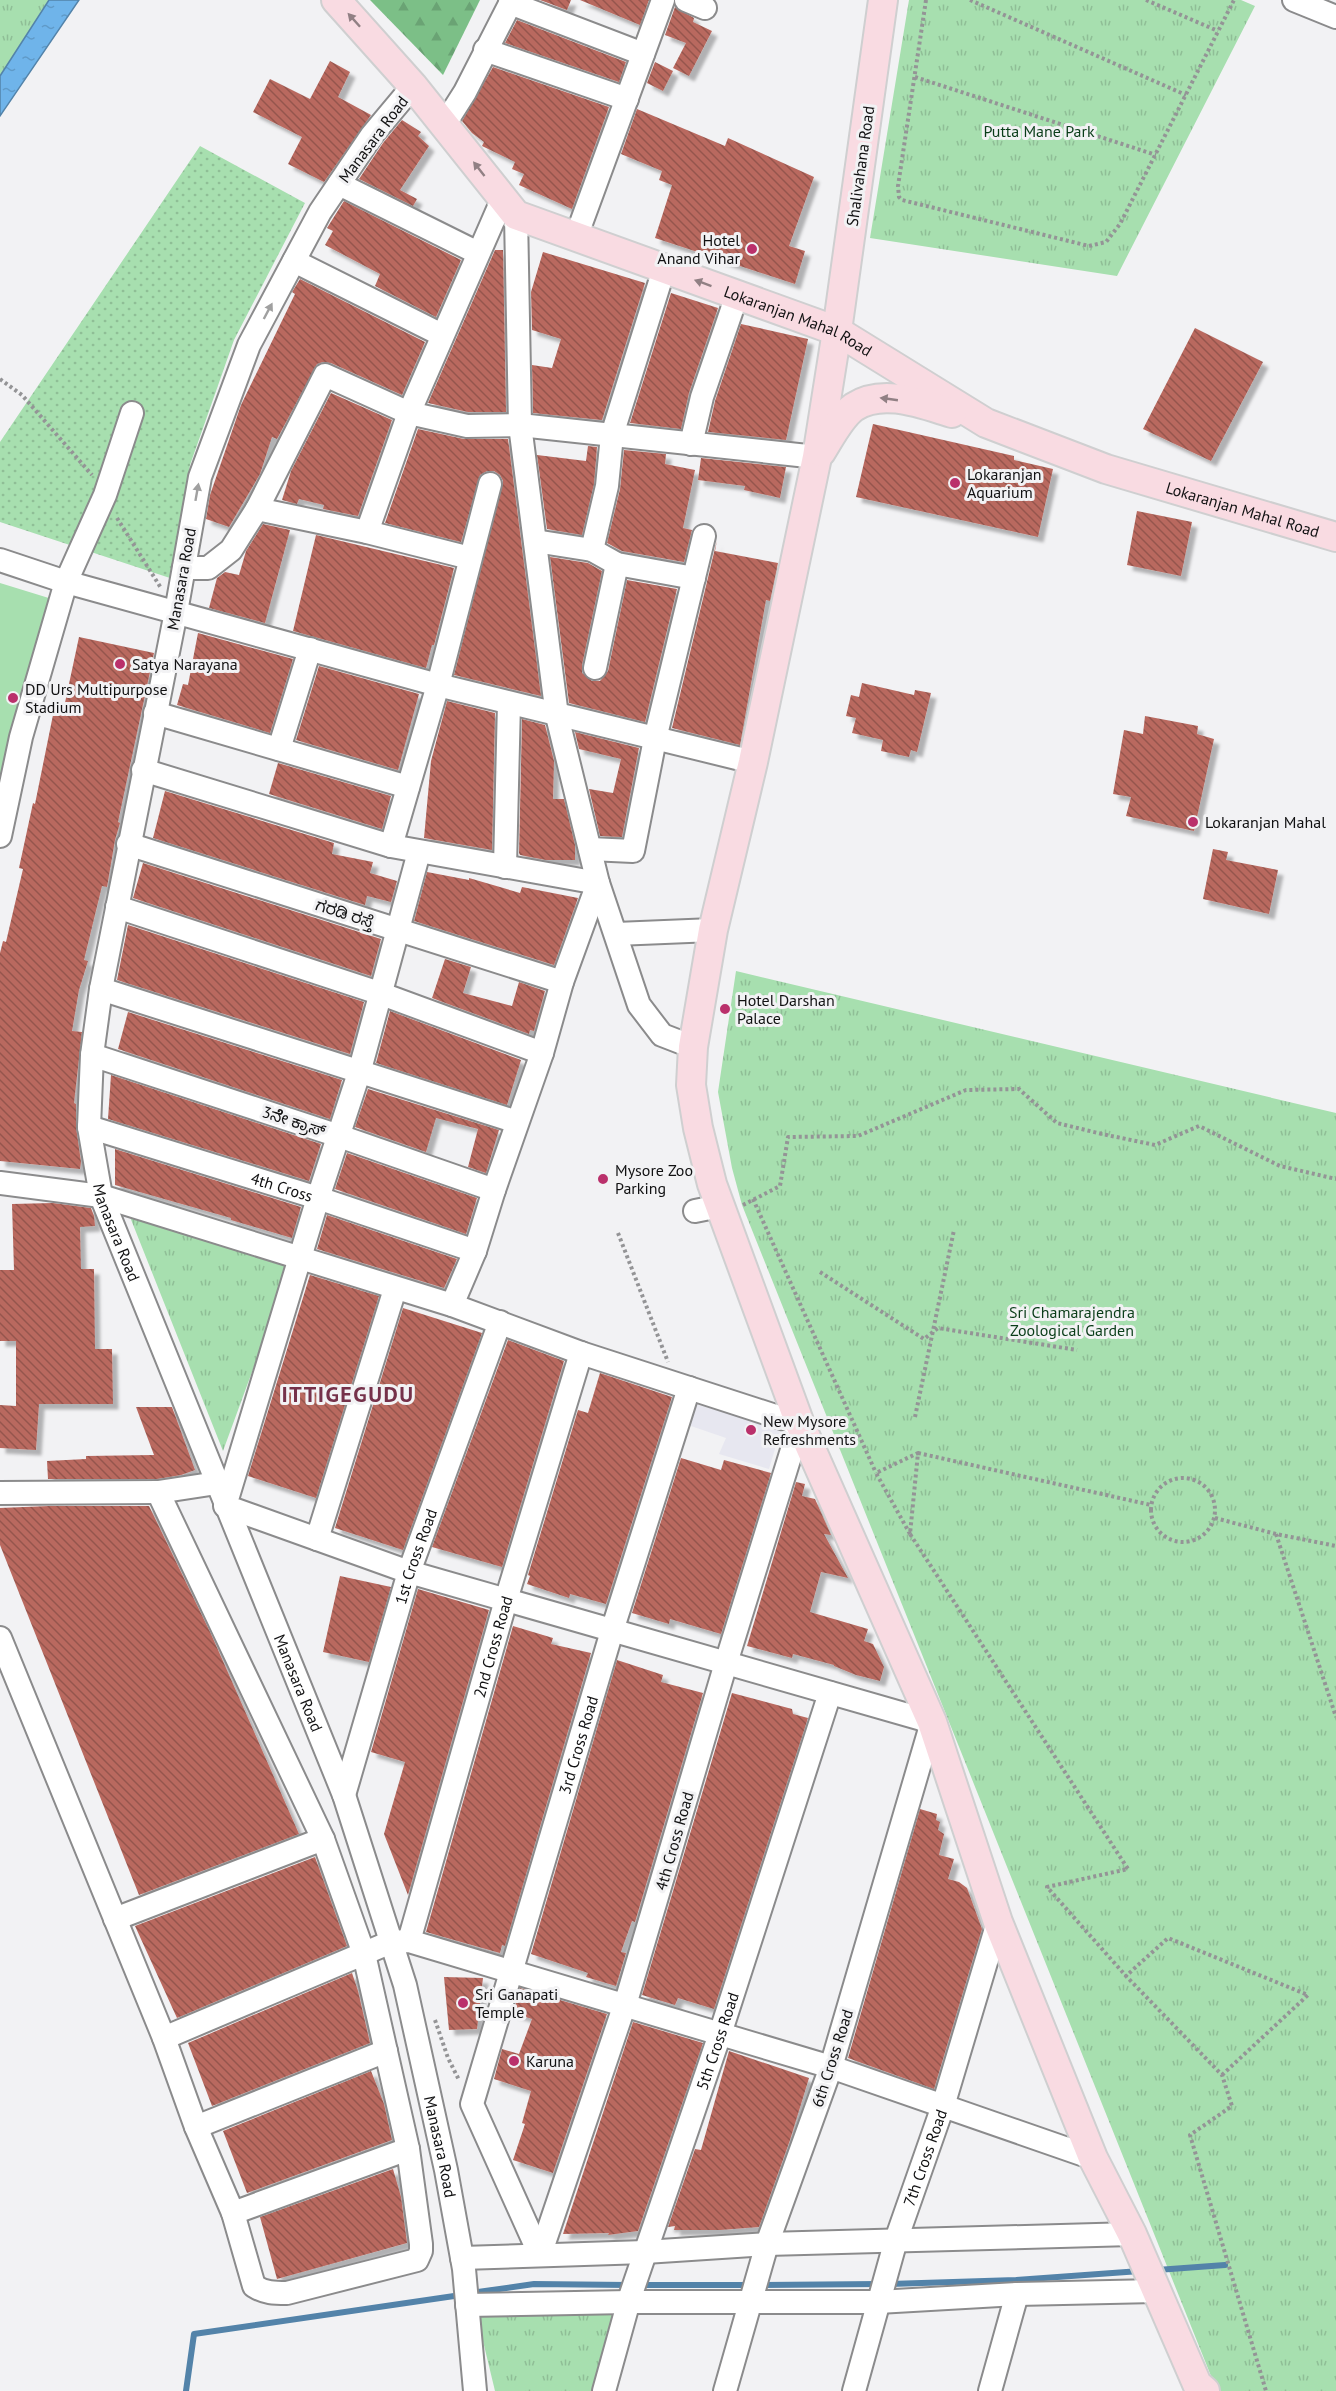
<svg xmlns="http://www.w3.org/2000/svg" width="1336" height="2391" font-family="'PT Sans','Noto Sans Kannada',sans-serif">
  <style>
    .built { fill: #e7e7f0 }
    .grass { fill: url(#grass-dots) }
    .forest { fill: url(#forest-firs) }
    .park { fill: url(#park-tufts) }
    .garden { fill: #a7dfaf }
    .water { fill: url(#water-ripples); stroke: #5383a9; stroke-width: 1.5 }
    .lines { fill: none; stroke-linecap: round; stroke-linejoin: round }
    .stream { stroke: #5383a9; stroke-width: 6 }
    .building { fill: url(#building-back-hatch); filter: url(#shadow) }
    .minor-casing { stroke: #8b8b8c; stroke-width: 26 }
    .major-casing { stroke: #cfcfd0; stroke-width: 32 }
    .path { stroke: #949496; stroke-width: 4; stroke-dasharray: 3 3; stroke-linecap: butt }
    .minor { stroke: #fff; stroke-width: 22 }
    .major { stroke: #f9dbe2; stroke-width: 28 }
    .oneway { fill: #918084 }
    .oneway2 { fill: #a0a0a0 }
    .poi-dot { fill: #ba306b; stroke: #f2f2f4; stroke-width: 2 }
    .labels { text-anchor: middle; stroke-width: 6; stroke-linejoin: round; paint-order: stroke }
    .park-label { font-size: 16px; fill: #0a3d19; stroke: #f2f2f4 }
    .street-label { font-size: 16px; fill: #111112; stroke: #f2f2f4 }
    .poi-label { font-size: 16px; fill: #111112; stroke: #f2f2f4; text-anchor: start }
    .district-label { font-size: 22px; font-weight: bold; letter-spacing: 1.5px; fill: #75314a; stroke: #f2f2f4 }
  </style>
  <defs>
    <pattern id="grass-dots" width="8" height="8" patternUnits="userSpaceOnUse" patternTransform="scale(1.5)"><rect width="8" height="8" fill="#a7dfaf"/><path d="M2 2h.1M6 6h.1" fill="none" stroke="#8fbe96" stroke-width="1.8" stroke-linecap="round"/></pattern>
    <pattern id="forest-firs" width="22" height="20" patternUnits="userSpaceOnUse" patternTransform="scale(1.5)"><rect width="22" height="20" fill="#7cbf87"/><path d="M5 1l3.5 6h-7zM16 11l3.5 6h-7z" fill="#6aa374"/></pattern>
    <pattern id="park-tufts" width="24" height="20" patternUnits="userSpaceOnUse" patternTransform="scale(1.5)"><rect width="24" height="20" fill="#a7dfaf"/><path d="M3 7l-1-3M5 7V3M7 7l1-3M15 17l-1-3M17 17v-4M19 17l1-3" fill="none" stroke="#8fbe96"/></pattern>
    <pattern id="water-ripples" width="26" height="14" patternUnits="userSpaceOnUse" patternTransform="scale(1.5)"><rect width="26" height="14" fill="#6fb4ea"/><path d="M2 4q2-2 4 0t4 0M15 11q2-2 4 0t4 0" fill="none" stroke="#5f9ac8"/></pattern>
    <pattern id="building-back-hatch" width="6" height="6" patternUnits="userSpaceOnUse" patternTransform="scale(1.5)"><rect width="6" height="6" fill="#b9695f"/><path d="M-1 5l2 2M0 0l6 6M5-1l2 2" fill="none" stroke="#95554d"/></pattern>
    <filter id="shadow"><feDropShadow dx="5.5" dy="5.5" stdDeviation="1.5" flood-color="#0004"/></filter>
  </defs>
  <rect width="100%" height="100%" fill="#f2f2f4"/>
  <path class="built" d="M695,1404L781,1429L769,1469L719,1454L726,1438L688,1425Z"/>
  <path class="grass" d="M200,146L305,203L234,340L190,465L173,579L0,522V442Z"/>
  <path class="forest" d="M370,0H480L443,75Z"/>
  <path class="park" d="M0,0H49L0,76Z
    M909,0H1241L1255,6L1117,276L870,238Z
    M736,971L1336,1113V2391H1217L742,1205L732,1168L718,1092Z
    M128,1212L292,1263L223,1451Z
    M622,2309L598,2391H495L476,2312Z"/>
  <path class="garden" d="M0,583L52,599L0,797Z"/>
  <path class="water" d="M49,0H79L0,116V76Z"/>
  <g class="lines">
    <path class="stream" d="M1157,2270L1225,2265
      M890,2284L1016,2280L1140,2271
      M638,2285H751
      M761,2285L880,2284
      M471,2293L534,2284L628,2285
      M186,2391L194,2334L461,2295"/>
  </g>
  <path class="building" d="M540,0H571L567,10Z
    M580,0H649L640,25Z
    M675,7L694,18L693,22L712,31L689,76L673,68L686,43L665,35Z
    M517,20L626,62L619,82L505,43Z
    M330,61L350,72L338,97L371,115L324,182L288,164L302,137L253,112L270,79L310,99Z
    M655,62L673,71L663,91L647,83Z
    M493,67L609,107L572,209L519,185L524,174L512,169L515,162L482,146L484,142L472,133L462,121Z
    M637,109L725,146L728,138L814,177L789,246L805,251L795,284L655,238L672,185L659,180L662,171L621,154Z
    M402,120L421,132L418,136L429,146L400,190L417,199L413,206L359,179L383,143Z
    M344,201L461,260L436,317L375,286L380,274L325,245L333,231L327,228Z
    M495,250H503L506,412H468L428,403Z
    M543,252L645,283L602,420L533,413L532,365L552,368L561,339L532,330L531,292Z
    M300,279L425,342L402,395L331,363L323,362L317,364L277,439L272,437L260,474L229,527L206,519L210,495L241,405L295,294L292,292Z
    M671,293L718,308L689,393L681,429L630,423Z
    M741,324L808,339L786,440L708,432L715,401Z
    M1195,328L1263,362L1211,461L1143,429Z
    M331,393L392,420L358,516L323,509L324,505L299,499L297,504L282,500L291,471Z
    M873,424L1014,456V460L1053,469L1038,537L856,497Z
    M418,429L464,439H508L541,696L454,675L503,481L500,475L494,471H487L480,475L461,542L385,523Z
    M588,446L597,447L594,484L582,535L547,529L537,455L586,461Z
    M624,450L666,454L665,464L695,470L683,528L692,530L684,562L622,551L607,543L620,489Z
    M701,458L786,467L780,498L744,490L745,486L698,480Z
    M1137,511L1192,522L1181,576L1127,565Z
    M263,524L290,530L265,623L209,608L217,578L225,572L239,575L246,551Z
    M316,535L454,568L434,645H432L426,668L293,631Z
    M717,540L715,551L778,563L770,601L766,600L740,745L672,728Z
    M550,557L588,563L602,571L582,665V673L592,681H600L608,671L627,580L677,589L645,722L569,703Z
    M198,633L293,659L270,733L177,705L183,684L188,685Z
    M79,637L154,653L118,822L120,823L115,840L107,887L102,886L84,960L88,961L79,990L72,1031L82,1032L74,1103L76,1104V1127L81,1162L80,1169L0,1161V953L3,941L6,942L23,869L19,868L33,803L35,804L54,710L63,712Z
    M319,666L419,694L398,770L296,740Z
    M862,683L914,695L915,690L931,693L917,752L911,750L909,757L881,751L883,740L852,733L856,718L846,716L851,695L859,697Z
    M447,701L495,713L492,850L424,838L431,761Z
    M1145,716L1198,726L1197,734L1214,739L1194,831L1126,816L1131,797L1113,794L1124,730L1143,734Z
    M522,719L545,725L554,761L553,799H564L575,845V860H546L520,855L519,853Z
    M575,732L639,748L622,837L600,836L589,789L613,793L621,759L579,749Z
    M278,763L391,796L382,829L269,794Z
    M165,791L334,843L332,854L373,862L370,873L397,881L391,902L367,896L365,905L153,838Z
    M1213,849L1228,852L1226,860L1278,870L1269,914L1203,899Z
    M143,863L381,939L371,976L133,898Z
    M427,872L469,880V878L520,893L522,887L578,898L554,965L414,921Z
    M128,925L364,1002L350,1054L117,980Z
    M445,959L471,967L463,993L512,1006L519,982L545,991L534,1031L530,1030L529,1034L432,998Z
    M390,1011L521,1060L507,1105L376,1063Z
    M128,1012L342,1080L330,1119L118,1049Z
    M111,1075L321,1144L309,1181L108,1119Z
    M368,1089L499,1130L486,1173L468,1167L478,1129L436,1118L426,1152L355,1127Z
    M115,1149L301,1207L292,1238L231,1220V1218L115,1185Z
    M347,1153L477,1198L466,1234L335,1189Z
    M53,1203L91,1208L94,1216L95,1226L80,1227L81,1269H94L95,1349H112L113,1404H39L36,1450L0,1448V1405L16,1406V1341H0V1270H14L12,1204Z
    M327,1215L457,1259L444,1288L317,1249Z
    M310,1275L379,1296L316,1498L248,1476Z
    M403,1308L482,1333L403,1550L335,1528Z
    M508,1340L564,1361L502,1567L432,1547Z
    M600,1373L672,1397L606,1604L570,1594L569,1598L527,1584L530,1576L528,1575L578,1410L588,1413Z
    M136,1407H172L195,1470L181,1475L157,1479H48L47,1461L86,1459V1456L154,1455Z
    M681,1458L721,1470L724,1460L771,1473L721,1634L670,1619L669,1624L632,1613Z
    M796,1482L805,1484L802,1496L815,1499L831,1535L824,1534L848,1578L821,1572L810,1612L868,1629L864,1641L873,1644L884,1667L880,1681L856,1675L834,1666V1665L793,1654L792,1658L747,1646Z
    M49,1506H149L211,1634L299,1834L139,1895L0,1545V1508Z
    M340,1576L391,1587L369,1662L323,1652Z
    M418,1589L489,1610L408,1895L384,1834L405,1762L371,1752Z
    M513,1626L553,1638L551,1644L591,1653L505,1946L502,1945L500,1953L426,1932Z
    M617,1660L663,1675L661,1682L703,1693L635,1922L632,1921L621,1952L626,1953L616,1986L586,1977L588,1973L531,1954Z
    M732,1693L792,1709L793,1714L808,1718L714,2009L678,1998L675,2005L642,1995Z
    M920,1809L937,1814L936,1820L940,1822L938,1830L944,1834L939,1855L954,1859L948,1879L959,1882L967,1888L982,1929L934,2089L848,2058Z
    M315,1857L347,1946L177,2018L135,1926Z
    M352,1973L358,1991L370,2043L212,2106L188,2043Z
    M444,1977L483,1978L477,2029L449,2030Z
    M520,1988L607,2014L553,2173L513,2160L525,2124L522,2123L531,2091L494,2079L502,2049L519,2054L532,2019L513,2013Z
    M633,2022L703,2043L638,2231L608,2235L609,2233L563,2234Z
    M729,2051L809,2078L790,2140L759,2227L720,2230H674L675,2226L668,2227L695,2149L701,2150Z
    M371,2071L384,2104L392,2140L247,2193L223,2131Z
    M393,2169L401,2197L407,2243L277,2279L260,2217Z"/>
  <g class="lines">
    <g class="minor-casing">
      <g id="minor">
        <path d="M686,0L705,8"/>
        <path d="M1294,0L1336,17"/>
        <path d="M510,3L643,54"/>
        <path d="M485,50L627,99"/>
        <path id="s1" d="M413,86L372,135L320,212L249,345L200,477L176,612L101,989L92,1055L89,1127L101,1196L344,1795L405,1985L446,2170L464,2269L475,2391"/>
        <path d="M444,125L465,92L512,0"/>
        <path d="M339,184L478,253"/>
        <path d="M516,215L520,425L557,716L598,883L639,1005L662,1035L693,1047"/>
        <path d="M576,237L663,0"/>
        <path d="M294,261L442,335"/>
        <path d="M691,444L702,397L737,295"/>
        <path d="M257,509L367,532L470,558"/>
        <path d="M367,532L409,413L503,198"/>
        <path d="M535,541L592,550L617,564L694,578"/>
        <path d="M592,550L607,486L612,435L664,269"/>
        <path d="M0,560L66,582L438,685L753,762"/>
        <path d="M184,568H208L231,550L257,509L325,375L409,413L467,426L520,425L817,457"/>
        <path d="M595,668L617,564"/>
        <path d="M155,713L408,787"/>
        <path d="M279,749L310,649"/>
        <path d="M143,770L391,846L598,883L562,982L542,1053L494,1190L475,1251L452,1305"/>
        <path d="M0,836L21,737L66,582L105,495L132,413"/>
        <path d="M128,844L562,982"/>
        <path d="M391,846L438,685L490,484"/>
        <path d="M590,849L633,851L655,739L704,536"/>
        <path d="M419,852L359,1073L318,1198L225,1506L409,1572L932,1722L831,2067L767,2244L725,2391"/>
        <path d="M505,867L509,703"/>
        <path d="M117,907L379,993L542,1053"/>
        <path d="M616,934L713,930"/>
        <path d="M101,989L517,1122"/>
        <path d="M92,1055L339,1136L494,1190"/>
        <path id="s2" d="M89,1127L318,1198L475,1251"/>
        <path d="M0,1183L101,1196L452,1305L581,1353L800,1424L726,1663L628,1995L540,2255"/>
        <path d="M695,1211L720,1206"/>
        <path d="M0,1493L158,1492L217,1483"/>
        <path d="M317,1539L395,1289"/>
        <path d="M0,1638L164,2038L196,2127L233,2213L254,2286C265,2293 274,2293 287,2293L417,2260L421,2251V2244L408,2149L364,1954L323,1839L158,1492"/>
        <path id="s3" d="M344,1795L409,1572L500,1322"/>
        <path d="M115,1919L323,1839"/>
        <path id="s4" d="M409,1941L506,1600L581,1353"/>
        <path d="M164,2038L391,1942L409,1941L831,2067L1093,2158"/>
        <path d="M196,2127L386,2051"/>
        <path d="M233,2213L408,2149"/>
        <path id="s5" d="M540,2255L472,2104L612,1631L689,1388"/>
        <path d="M462,2258L645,2252L767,2244L1132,2234"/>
        <path d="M467,2305L629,2302H878L1017,2294L1156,2291"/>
        <path id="s6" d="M604,2391L630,2297L720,2034L830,1693"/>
        <path id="s7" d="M854,2391L896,2240L943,2106L998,1922"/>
        <path d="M990,2391L1017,2294"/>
      </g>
    </g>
    <g class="major-casing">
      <g id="major">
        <path id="s8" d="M336,0L413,86L516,215L837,331L986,423L1106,469L1336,537"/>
        <path d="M883,0L837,331L817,457L753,762L713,930L693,1047L691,1085L698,1128L712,1184L800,1424L932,1722L998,1922L1093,2158L1132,2234L1197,2384L1205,2391"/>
        <path d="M821,452C830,438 840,417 854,407C883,388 922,404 952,413"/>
      </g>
    </g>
    <path class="path" d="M926,0L898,186L899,197L902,200L1089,246L1106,242L1120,224L1234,0
      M970,0L1186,95
      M1146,0L1218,31
      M915,77L1156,155
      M0,379L22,395L92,475
      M117,518L161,588
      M753,1199L876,1473
      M743,1205L780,1186L788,1137L858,1136L966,1090L1019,1089L1057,1123L1102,1134L1155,1145L1199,1126L1280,1166L1336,1179
      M618,1233L668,1362
      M820,1272L924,1339L938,1328L1077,1350
      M915,1417L954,1230
      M918,1453L1151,1505
      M1151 1510a32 32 0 1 1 64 0a32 32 0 1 1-64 0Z
      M1215,1518L1276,1534L1336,1546
      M910,1534L876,1473L918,1453L910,1534L1128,1869L1047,1887L1126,1976
      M1276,1534L1336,1717
      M435,2020L448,2058L459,2080
      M1222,2075L1308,1995L1168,1938L1126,1976L1222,2075L1232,2106L1190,2135L1266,2391"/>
    <use href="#minor" class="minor"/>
    <use href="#major" class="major"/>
  </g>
  <defs><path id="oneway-solid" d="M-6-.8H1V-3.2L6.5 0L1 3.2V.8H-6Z" transform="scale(1.5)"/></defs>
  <g class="oneway">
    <use href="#oneway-solid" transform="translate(354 20) rotate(-132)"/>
    <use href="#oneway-solid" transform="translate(479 169) rotate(-128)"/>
    <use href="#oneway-solid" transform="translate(703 283) rotate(-160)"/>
    <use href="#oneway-solid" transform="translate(889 399) rotate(-172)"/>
  </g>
  <g class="oneway2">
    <use href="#oneway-solid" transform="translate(268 311) rotate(-62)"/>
    <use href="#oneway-solid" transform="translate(197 492) rotate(-80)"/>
  </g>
  <g class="poi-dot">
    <circle cx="752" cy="249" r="6"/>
    <circle cx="955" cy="483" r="6"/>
    <circle cx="120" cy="664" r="6"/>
    <circle cx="13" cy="698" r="6"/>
    <circle cx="1193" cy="822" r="6"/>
    <circle cx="725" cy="1009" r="6"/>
    <circle cx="603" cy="1179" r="6"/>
    <circle cx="751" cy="1430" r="6"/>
    <circle cx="463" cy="2003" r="6"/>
    <circle cx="514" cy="2061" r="6"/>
  </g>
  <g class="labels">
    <g class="park-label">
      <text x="1039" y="137">Putta Mane Park</text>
      <text x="1072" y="1318">Sri Chamarajendra<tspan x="1072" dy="18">Zoological Garden</tspan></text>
    </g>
    <g class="street-label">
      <text transform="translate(373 139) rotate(-53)" y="6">Manasara Road</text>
      <text transform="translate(860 166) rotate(-82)" y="6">Shalivahana Road</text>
      <text dy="6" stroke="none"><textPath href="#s8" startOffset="582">Lokaranjan Mahal Road</textPath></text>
      <text dy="6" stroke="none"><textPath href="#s8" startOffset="1068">Lokaranjan Mahal Road</textPath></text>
      <text transform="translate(181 579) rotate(-80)" y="6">Manasara Road</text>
      <text transform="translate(345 913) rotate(18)" y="6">ಗರಡಿ ರಸ್ತೆ</text>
      <text transform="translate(294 1121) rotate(18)" y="6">3ನೆೇ ಕ್ರಾಸ್</text>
      <text dy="6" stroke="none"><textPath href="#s2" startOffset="202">4th Cross</textPath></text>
      <text dy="6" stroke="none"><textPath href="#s1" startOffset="1218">Manasara Road</textPath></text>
      <text dy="6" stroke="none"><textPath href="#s3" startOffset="249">1st Cross Road</textPath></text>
      <text dy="6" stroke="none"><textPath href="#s4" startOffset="306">2nd Cross Road</textPath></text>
      <text dy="6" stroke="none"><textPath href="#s1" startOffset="1704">Manasara Road</textPath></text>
      <text dy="6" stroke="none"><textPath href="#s5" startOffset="540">3rd Cross Road</textPath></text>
      <text transform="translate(674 1841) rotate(-74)" y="6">4th Cross Road</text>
      <text dy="6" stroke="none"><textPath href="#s6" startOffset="368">5th Cross Road</textPath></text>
      <text transform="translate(832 2058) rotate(-72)" y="6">6th Cross Road</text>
      <text dy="6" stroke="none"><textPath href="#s1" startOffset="2190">Manasara Road</textPath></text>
      <text dy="6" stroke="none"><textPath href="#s7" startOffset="244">7th Cross Road</textPath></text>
    </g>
    <g class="poi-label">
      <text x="740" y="246" text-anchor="end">Hotel<tspan x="740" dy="18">Anand Vihar</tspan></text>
      <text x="967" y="480">Lokaranjan<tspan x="967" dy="18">Aquarium</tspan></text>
      <text x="132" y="670">Satya Narayana</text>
      <text x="25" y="695">DD Urs Multipurpose<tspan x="25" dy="18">Stadium</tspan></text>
      <text x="1205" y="828">Lokaranjan Mahal</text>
      <text x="737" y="1006">Hotel Darshan<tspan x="737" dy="18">Palace</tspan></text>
      <text x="615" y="1176">Mysore Zoo<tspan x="615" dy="18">Parking</tspan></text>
      <text x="763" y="1427">New Mysore<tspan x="763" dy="18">Refreshments</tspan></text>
      <text x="475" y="2000">Sri Ganapati<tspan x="475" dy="18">Temple</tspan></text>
      <text x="526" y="2067">Karuna</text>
    </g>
    <g class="district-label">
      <text x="348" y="1402">ITTIGEGUDU</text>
    </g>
  </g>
</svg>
